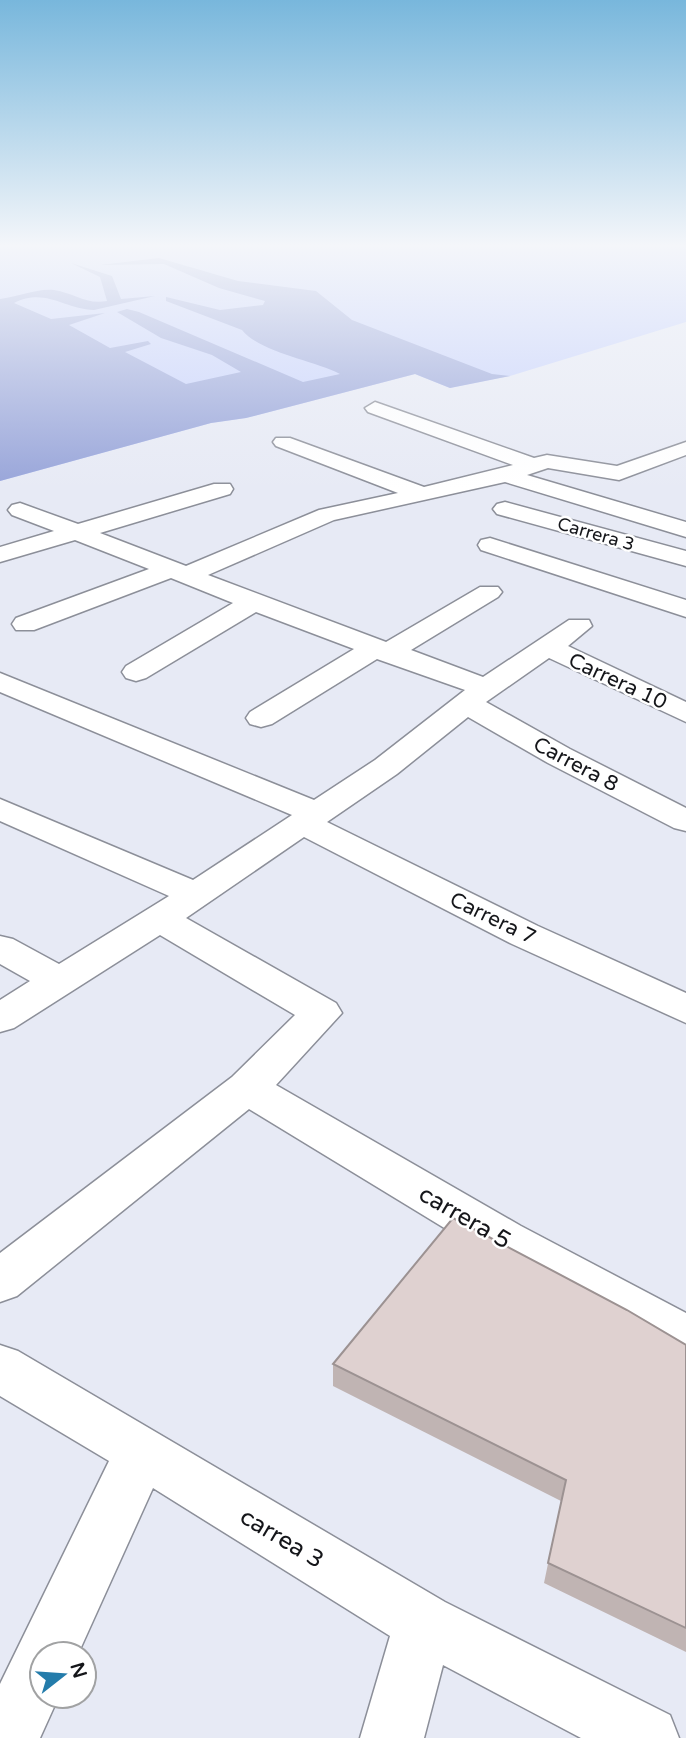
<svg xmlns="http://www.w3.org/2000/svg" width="686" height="1738" font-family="'Varela Round',sans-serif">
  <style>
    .green { fill: #c7d2fd }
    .forest { fill: #97a4d9 }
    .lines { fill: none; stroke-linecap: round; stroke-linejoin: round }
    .minor-casing { stroke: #8c8f99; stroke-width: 3 }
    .minor { fill: #fff; fill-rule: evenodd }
    .wall { fill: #c0b4b3 }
    .building { fill: #dfd1d0; stroke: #9c9292; stroke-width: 2 }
    .labels { text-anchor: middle; stroke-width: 5; stroke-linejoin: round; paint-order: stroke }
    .far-street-label { font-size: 18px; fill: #15161a; stroke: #fff }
    .street-label { font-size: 21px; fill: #15161a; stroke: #fff }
    .near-street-label { font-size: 24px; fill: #15161a; stroke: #fff }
  </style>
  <rect width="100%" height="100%" fill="#e7eaf5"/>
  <path class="green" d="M0,247H686V322L510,376L450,388L415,374L246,418L211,423L0,481Z"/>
  <path class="forest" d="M159,258L238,281L316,291L352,320L492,374L510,376L450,388L415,374L246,418L211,423L0,481V299C17,297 38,288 54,290C74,293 86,305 107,301L100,277L71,263L112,276L121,299L155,296L94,310C64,309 45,287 14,303L51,319L105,313L69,325L110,348L148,341L151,344L125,352L186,384L241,372L212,355L161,338L117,312L127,309L139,312L303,382L340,374C313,360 261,353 242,330L166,301V297L220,310L263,305L265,301L219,288L164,264L100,265Z"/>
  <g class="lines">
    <g class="minor-casing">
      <path id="minor" d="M375,402L534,458L547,455L617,466L686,442V455L619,480L548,468L527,475L686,522V537L505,482L334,520L208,575L386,642L480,587H498L502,592L498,597L411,650L483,677L569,620H589L592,626L568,646L686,702V722L549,658L486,702L570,749L686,808V831L674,828L548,763L468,717L397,774L327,822L538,926L686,993V1023L512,944L304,837L186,918L336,1003L342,1013L276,1085L521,1226L686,1313V1361L668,1354L487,1254L249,1109L17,1296L0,1302V1253L232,1077L295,1015L160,935L14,1028L0,1032V1000L30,981L0,964V936L13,939L59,964L169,896L0,821V799L193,880L292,815L0,692V673L314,800L375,760L465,690L377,659L272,724L261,727L250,724L246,718L250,712L354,649L256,612L146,678L136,681L126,678L122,672L126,666L233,603L171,578L34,630H16L12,624L16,618L149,569L75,540L0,562V547L54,531L12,515L8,510L12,505L20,503L78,524L214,484H230L233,489L230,494L100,533L186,566L319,510L398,493L276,446L273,442L276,438H290L424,487L513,465L368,412L365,408Z
        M505,502L686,551V566L497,514L493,509L497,504Z
        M490,538L686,600V617L481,550L478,545L481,540Z
        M0,1345L18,1351L445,1602L670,1715L679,1738H581L443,1665L424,1738H360L390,1636L153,1488L78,1654H42V1696H59L40,1738H0V1684L109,1461L0,1396Z"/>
    </g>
    <use href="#minor" class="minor"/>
  </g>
  <path class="wall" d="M686,1345V1652L544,1583L561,1501L333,1386V1364Z"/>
  <path class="building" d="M453,1218L627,1310L686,1345V1628L548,1563L566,1480L333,1364Z"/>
  <linearGradient id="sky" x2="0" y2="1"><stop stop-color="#78b7dc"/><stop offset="0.5" stop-color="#f4f6fa"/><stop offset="1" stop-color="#f4f6fa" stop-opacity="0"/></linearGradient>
  <rect width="686" height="490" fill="url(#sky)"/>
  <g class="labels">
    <g class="far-street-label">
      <text transform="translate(596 534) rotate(16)" y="6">Carrera 3</text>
    </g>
    <g class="street-label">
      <text transform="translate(618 681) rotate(25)" y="7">Carrera 10</text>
      <text transform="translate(576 764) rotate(28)" y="7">Carrera 8</text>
      <text transform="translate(493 918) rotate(26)" y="7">Carrera 7</text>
    </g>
    <g class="near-street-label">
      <text transform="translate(465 1217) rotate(30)" y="8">carrera 5</text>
      <text transform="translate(282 1538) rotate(31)" y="8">carrea 3</text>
    </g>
  </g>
  <g transform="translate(63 1675) rotate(73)"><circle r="33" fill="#ffffff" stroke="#a1a2a3" stroke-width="2"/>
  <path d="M0-5L12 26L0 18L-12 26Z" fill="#247cab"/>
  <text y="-10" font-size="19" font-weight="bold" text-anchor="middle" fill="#15161a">N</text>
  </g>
</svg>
